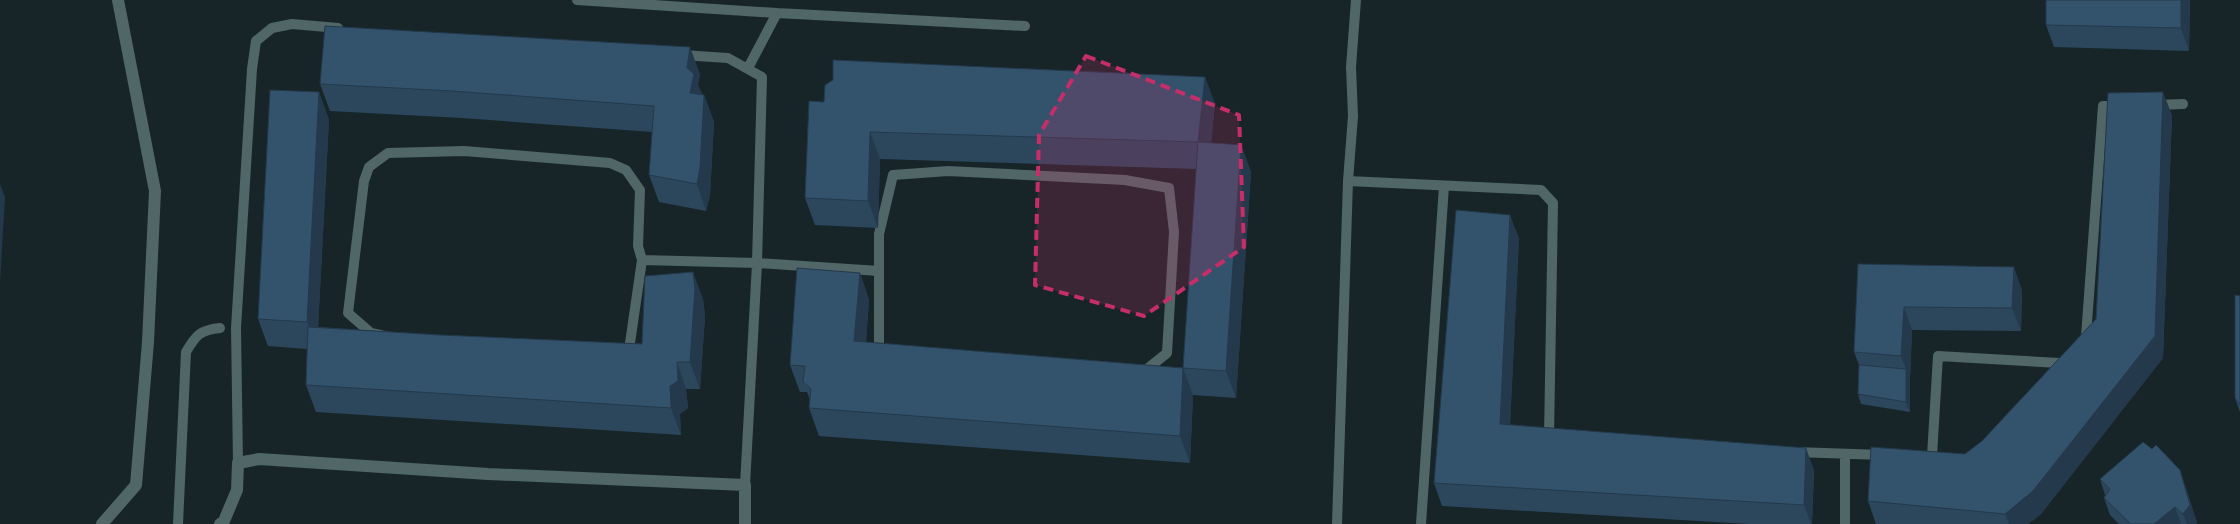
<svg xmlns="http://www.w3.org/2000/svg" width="2240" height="524" font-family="'Libre Baskerville',serif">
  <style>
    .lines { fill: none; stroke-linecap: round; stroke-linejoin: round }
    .lane { stroke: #516666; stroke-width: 10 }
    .street { stroke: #516666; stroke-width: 12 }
    .wall { fill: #2c475c }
    .shaded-wall { fill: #24394b }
    .building { fill: #33526b; stroke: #24394b }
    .marked { fill: #c62e6a; fill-opacity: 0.2; stroke: #c62e6a; stroke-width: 4; stroke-dasharray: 10 6; stroke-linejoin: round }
  </style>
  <rect width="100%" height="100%" fill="#172529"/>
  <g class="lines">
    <path class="lane" d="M577,0L777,13
      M682,55L728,58L762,77L757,263L745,485
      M748,68L777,13L1025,26
      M2156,105L2183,104
      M464,151L610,163L626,170L640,190L638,246L642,260L629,350H593L389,337L371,333L348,313L364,181L369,167L388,153Z
      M1348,181L1541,190L1553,203L1549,437H1554
      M642,260L757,263L879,271V353H882
      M879,271V234L893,175L948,171L1125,180L1169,188L1174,232L1167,353L1141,374
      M2082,341L2086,336L2103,106H2121
      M1795,452L1883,455
      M1932,456L1938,356L2060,363
      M238,463L236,328L252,69L256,41L272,28L292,24L338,28
      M178,524L186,352C196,335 200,330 220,328
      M1337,524L1348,181L1353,116L1351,67L1356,0
      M1421,524L1444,186
      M1845,524V455"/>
    <path class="street" d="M102,524L136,485L148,342L155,191L118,0
      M220,524L224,521L237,490L238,463L259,459L488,474L745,485V524"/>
  </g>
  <path class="wall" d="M2046,0H2190L2189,51L2054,47L2046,25Z
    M700,74L698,85L702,94L704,95L714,122L710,195L706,211L659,202L649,175L652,132L462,118L330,111L320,84Z
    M1205,77L1215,104L1211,143L1241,145L1251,172L1236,398L1193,395L1190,463L819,436L809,408L810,400L807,392H800L790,365L860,273L869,300L866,342L1183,368L1197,169L880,159L878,228L815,225L805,198L824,102Z
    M319,92L329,120L318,327L440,335L642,344L703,299L705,316L700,389H686L688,408L680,414L681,435L316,412L306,385L307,349L268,346L258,319Z
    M2172,115L2163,358L2041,514L2028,524H1876L1868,501L1965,454L1982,441L2096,319Z
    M1519,238L1510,425L1814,470L1812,524H1749L1442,506L1434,483Z
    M1858,264L2022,290L2021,331L1912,330L1910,379V412L1861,404L1858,394L1859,365L1854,352Z
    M2240,296V412L2235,398Z
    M2100,479L2186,488L2197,523L2196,524H2119L2110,515L2104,498L2105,495Z"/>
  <path class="shaded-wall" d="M2181,0H2190L2189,51L2181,28Z
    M690,47L700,74L698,85L704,101V95L714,122L710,195L706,211L697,184L690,93L687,68Z
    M1205,77L1215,104L1208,169L1198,142Z
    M319,92L329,120L317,349L307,322Z
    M2163,92L2172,115L2163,358L2041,514L2028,524H2009L2005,514L2155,336Z
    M870,132L880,159L878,228L868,201Z
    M1241,145L1251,172L1236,398L1226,371Z
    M0,184L5,197L0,283Z
    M1510,215L1519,238L1509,447L1500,424Z
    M2014,267L2022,290L2021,331L2012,308Z
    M693,272L703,299L705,316L700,389L690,362Z
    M860,273L869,300L864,369L854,341Z
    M1904,307L1912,330L1910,379V412L1906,402V369L1901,356Z
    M677,362L686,389L688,408L680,414L681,435L671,408L670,386Z
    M1183,368L1193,395L1190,463L1180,436Z
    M1806,448L1814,470L1812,524H1811L1804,505Z
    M2180,470L2186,488L2197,523L2196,524H2187L2183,514Z
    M2175,507L2181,524H2154Z"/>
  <path class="building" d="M2046,0H2181V28L2046,25Z
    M325,26L690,47L687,68L694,74L690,93L704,95L700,168L697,184L649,175L654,106L452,91L320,84Z
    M833,60L1205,77L1198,142L870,132L868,201L805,198L809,101L824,102L825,85L833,80Z
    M270,90L319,92L307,322L258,319Z
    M2163,92L2155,336L2033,491L2005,514L1868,501L1871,447L1965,454L1982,441L2096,319L2108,93Z
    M1198,142L1241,145L1226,371L1183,368Z
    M1456,210L1510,215L1500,424L1806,448L1804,505L1434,483Z
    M1858,264L2014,267L2012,308L1904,307L1901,356L1854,352Z
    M797,268L860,273L854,341L1183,368L1180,436L809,408L811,389L803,382L805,366L790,365Z
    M693,272L695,289L690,362H677L678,381L670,386L671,408L306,385L308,327L440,335L642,344L645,276Z
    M2235,295L2240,296V405L2235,398Z
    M1859,365L1906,369V402L1858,394Z
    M2143,442L2152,449L2156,445L2180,470L2190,505L2183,514L2175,507L2154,524H2131L2104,498L2110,489L2100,479Z"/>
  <path class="marked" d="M1086,56L1239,115L1244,247L1144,316L1035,285L1039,135Z"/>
</svg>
